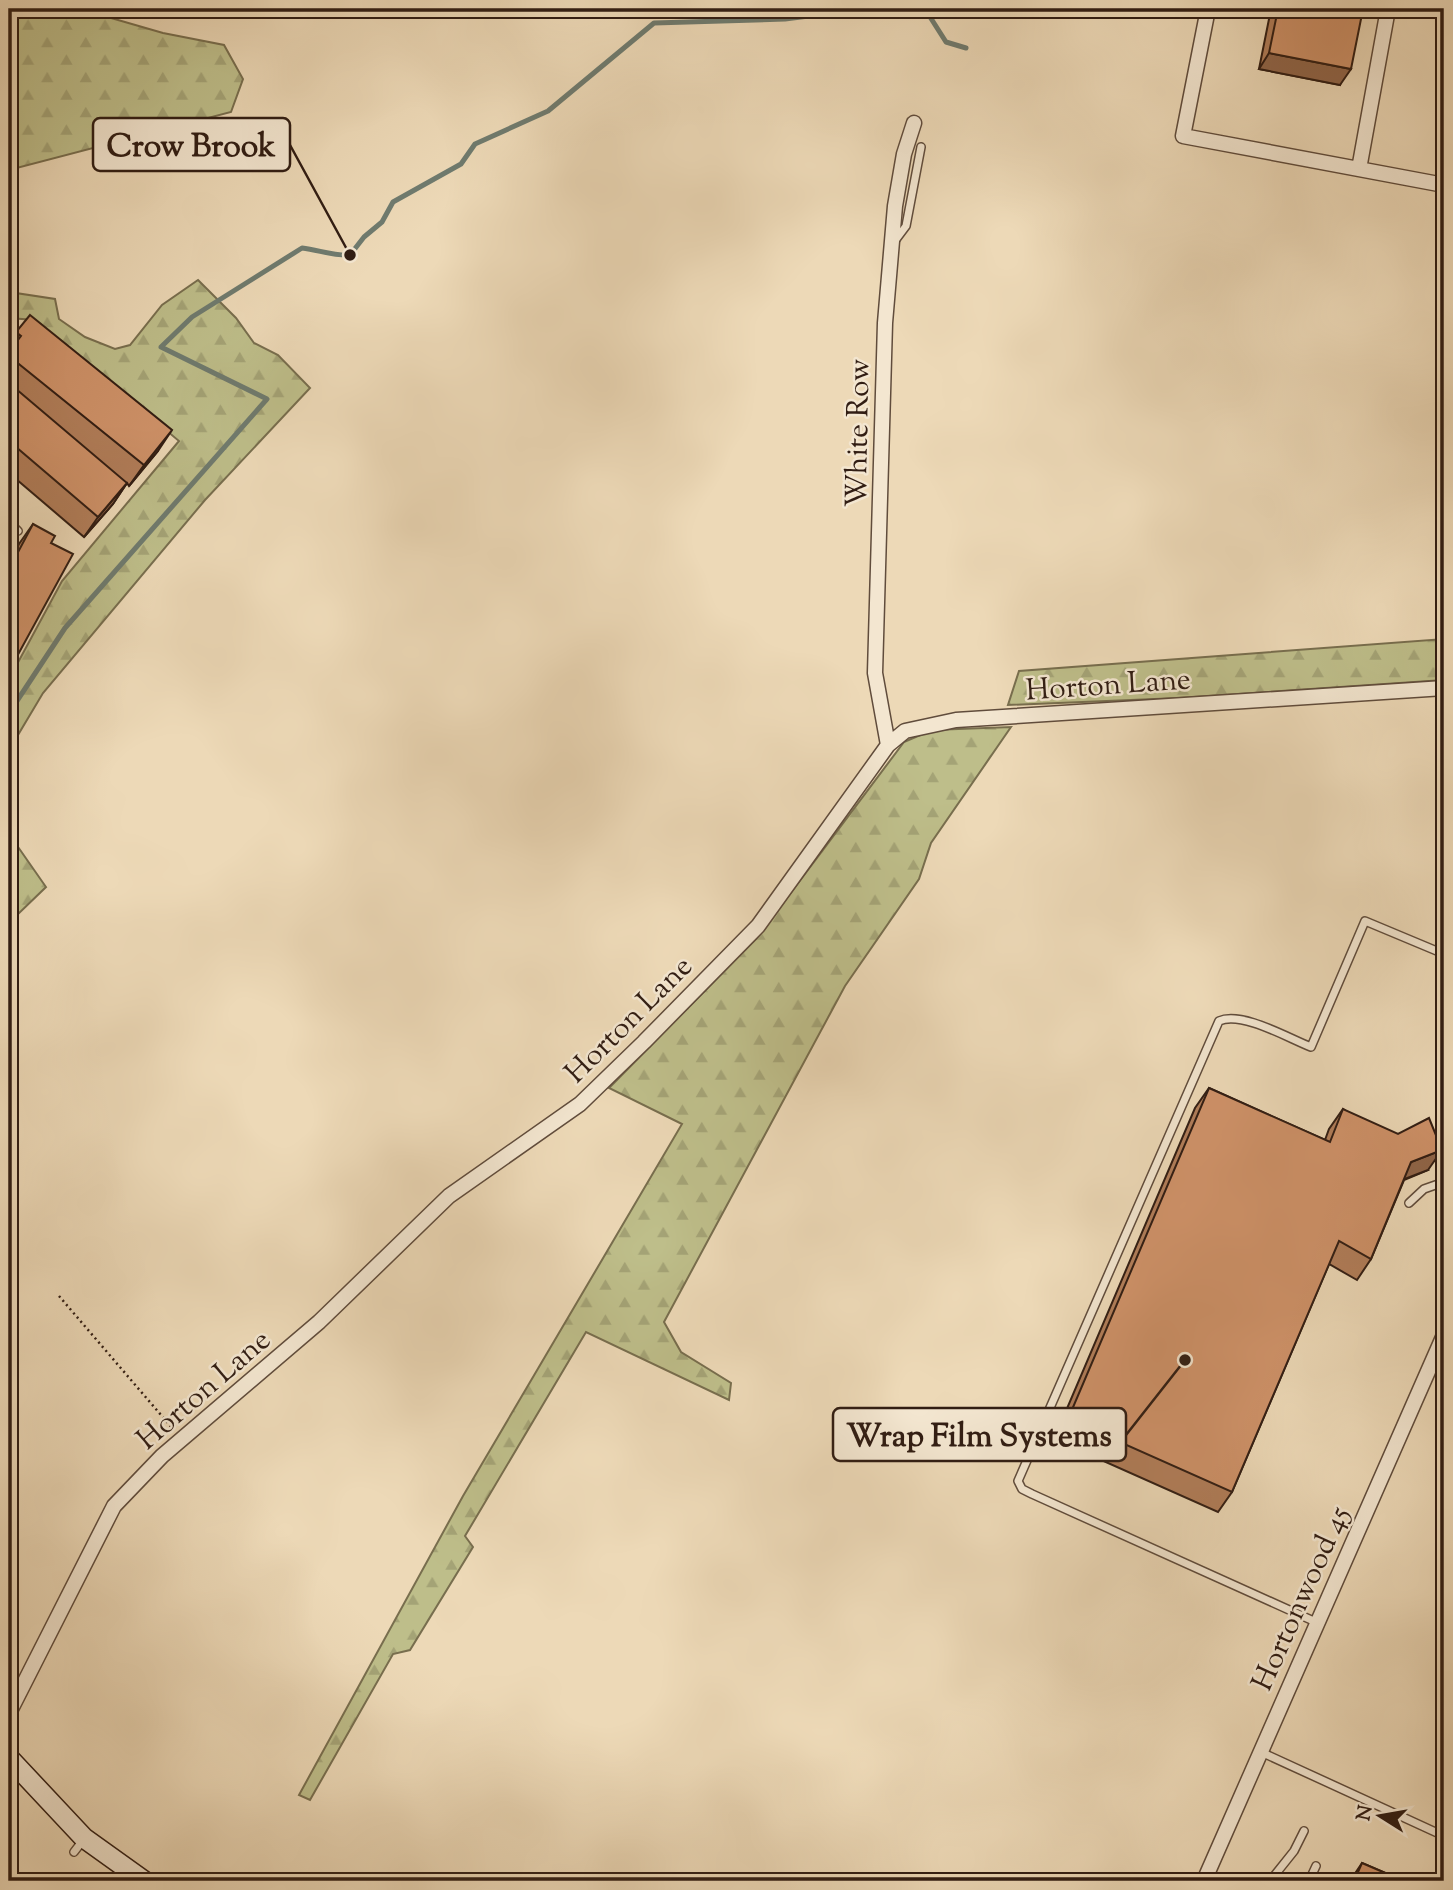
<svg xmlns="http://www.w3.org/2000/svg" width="1453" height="1890" font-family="'Sorts Mill Goudy',serif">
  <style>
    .forest { fill: url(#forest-firs); stroke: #786e4e; stroke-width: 2 }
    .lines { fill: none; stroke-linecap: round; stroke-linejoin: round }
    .stream { stroke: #6f7b6f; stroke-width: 5 }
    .lane-casing { stroke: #604c3c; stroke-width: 10 }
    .street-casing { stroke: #604c3c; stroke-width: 17 }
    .secondary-casing { stroke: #311d13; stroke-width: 22 }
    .path { stroke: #311d13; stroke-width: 2.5; stroke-dasharray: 2 3.5; stroke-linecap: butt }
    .lane { stroke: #f3e6d0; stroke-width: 7 }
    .street { stroke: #f3e6d0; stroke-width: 14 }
    .secondary { stroke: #f3e6d0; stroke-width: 19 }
    .wall { fill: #b27e5a; stroke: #311d13; stroke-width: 2 }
    .shaded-wall { fill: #91664a; stroke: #311d13; stroke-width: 2 }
    .building { fill: #cf9269; stroke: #311d13; stroke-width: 2 }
    .labels { text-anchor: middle; stroke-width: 5; stroke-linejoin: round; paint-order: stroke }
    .street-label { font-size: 30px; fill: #311d13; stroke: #f3e6d0 }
    .leader { fill: none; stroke: #311d13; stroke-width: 2.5 }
    .callout-dot { fill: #311d13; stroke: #f3e6d0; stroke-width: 2.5 }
    .callout { fill: #f3e6d0; stroke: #311d13; stroke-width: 2.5 }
    .callout-label { font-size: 32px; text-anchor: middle; font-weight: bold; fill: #311d13 }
  </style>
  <defs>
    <pattern id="forest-firs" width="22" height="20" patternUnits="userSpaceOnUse" patternTransform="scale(1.75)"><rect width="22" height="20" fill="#bebe8a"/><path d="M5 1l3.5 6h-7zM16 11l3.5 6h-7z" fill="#a4a376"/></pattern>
  </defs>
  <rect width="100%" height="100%" fill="#edd9b7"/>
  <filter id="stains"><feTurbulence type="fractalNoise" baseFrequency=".00286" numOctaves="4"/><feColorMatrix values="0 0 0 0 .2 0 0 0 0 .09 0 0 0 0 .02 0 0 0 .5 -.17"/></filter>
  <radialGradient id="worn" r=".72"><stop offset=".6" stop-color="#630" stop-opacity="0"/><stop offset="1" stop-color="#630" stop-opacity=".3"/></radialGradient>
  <path class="forest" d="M9,9H80L163,33L224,45L243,79L231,112L9,170Z
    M198,280L236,318L254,343L278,355L310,388L205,500L43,693L9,750V679L62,581L179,441L35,320L9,318V292L55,299L59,319L85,337L115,349L130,345L162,305Z
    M1444,639V680L1179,698L1008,705L1019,671Z
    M1011,727L931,843L919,879L845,986L664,1322L681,1352L731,1383L729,1400L586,1332L465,1536L473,1547L410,1650L393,1654L310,1800L299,1795L463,1496L682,1124L609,1088L756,939L904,742L932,730Z
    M9,834L46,887L14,918L9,914Z"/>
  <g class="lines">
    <path class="stream" d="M925,9L946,42L966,48
      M9,713L65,628L267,399L161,347L192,317L302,248C319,250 333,256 350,255L364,237L382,222L393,202L461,164L475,144L548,111L654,23L785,19L864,9
      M9,885L16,894L9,900"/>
    <g class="lane-casing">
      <path id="lane" d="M894,242L906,226L921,147
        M9,522L18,531
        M1409,1203L1424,1189L1444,1182
        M1318,1623L1032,1494L1022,1489L1018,1481L1219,1021C1242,1011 1288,1038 1311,1047L1365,921L1444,954
        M1261,1752L1444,1836
        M74,1852L84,1839
        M1275,1875L1289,1881
        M1270,1881L1294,1851L1304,1831
        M1309,1881L1316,1866"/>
    </g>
    <g class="street-casing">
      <path id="street" d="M1208,9L1183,136L1444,185
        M1359,169L1388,9
        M888,745L875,673L885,323L895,206L904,154L914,123
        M9,1713L114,1506L162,1456L319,1322L449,1196L580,1104L644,1042L758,926L888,745L905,731L956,720L1444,688
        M1204,1881L1444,1335"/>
    </g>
    <g class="secondary-casing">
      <path id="secondary" d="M9,1758L84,1838L144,1881"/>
    </g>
    <path class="path" d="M59,1296L173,1429"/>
    <use href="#lane" class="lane"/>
    <use href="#street" class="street"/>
    <use href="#secondary" class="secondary"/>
  </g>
  <path class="wall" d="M1271,9H1363L1340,85L1259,69Z
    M16,332L158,451L129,486L127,483L113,504L84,537L9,473V343Z
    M33,524L51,543L9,671V563L19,544Z
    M1209,1088L1325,1140L1329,1129L1343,1109L1428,1170L1404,1180L1371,1259L1357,1280L1329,1264L1232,1492L1218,1512L1054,1439L1195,1108Z
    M1362,1863L1404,1881H1350Z"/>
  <path class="shaded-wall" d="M1269,53L1351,69L1340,85L1259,69Z
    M172,430L158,451L129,486L144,465Z
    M127,483L113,504L84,537L98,517Z
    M1442,1150L1428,1170L1397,1182L1411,1162Z"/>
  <path class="building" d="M1278,9H1363L1351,69L1269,53Z
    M30,315L172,430L144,465L9,356V352L21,336L16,332Z
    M9,383L127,483L98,517L9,441Z
    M33,524L55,536L51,543L73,554L9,671V569Z
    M1209,1088L1330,1142L1343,1109L1398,1134L1429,1118L1442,1150L1411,1162L1371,1259L1339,1241L1232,1492L1068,1419Z
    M1362,1863L1404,1881H1354Z"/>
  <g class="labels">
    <g class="street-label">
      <text transform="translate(857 433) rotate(-89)" y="10">White Row</text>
      <text transform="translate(1108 684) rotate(-4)" y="10">Horton Lane</text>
      <text transform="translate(628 1019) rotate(-45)" y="10">Horton Lane</text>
      <text transform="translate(203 1389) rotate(-41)" y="10">Horton Lane</text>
      <text transform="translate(1300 1598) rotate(-66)" y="10">Hortonwood 45</text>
    </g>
  </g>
  <path class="leader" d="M350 255L290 145M1185 1360L1126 1435"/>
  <g class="callout-dot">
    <circle cx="350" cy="255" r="7"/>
    <circle cx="1185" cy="1360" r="7"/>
  </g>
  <g class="callout">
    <rect x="93" y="118" width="197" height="53" rx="7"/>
    <rect x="833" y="1408" width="293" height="53" rx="7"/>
  </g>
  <g class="callout-label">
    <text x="191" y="156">Crow Brook</text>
    <text x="979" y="1446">Wrap Film Systems</text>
  </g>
  <rect width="1453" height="1890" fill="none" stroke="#edd9b7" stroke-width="35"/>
  <rect x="10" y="10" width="1432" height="1869" fill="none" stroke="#311d13" stroke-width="3.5"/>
  <rect x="18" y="18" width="1418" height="1855" fill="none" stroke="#311d13" stroke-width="2"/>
  <g transform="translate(1380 1816) rotate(281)" stroke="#f3e6d0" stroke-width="5" paint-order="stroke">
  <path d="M0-5L12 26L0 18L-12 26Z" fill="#311d13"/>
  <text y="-10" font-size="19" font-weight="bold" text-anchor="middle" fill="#311d13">N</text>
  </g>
  <rect width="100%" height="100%" filter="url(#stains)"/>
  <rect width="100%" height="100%" fill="url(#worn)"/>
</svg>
